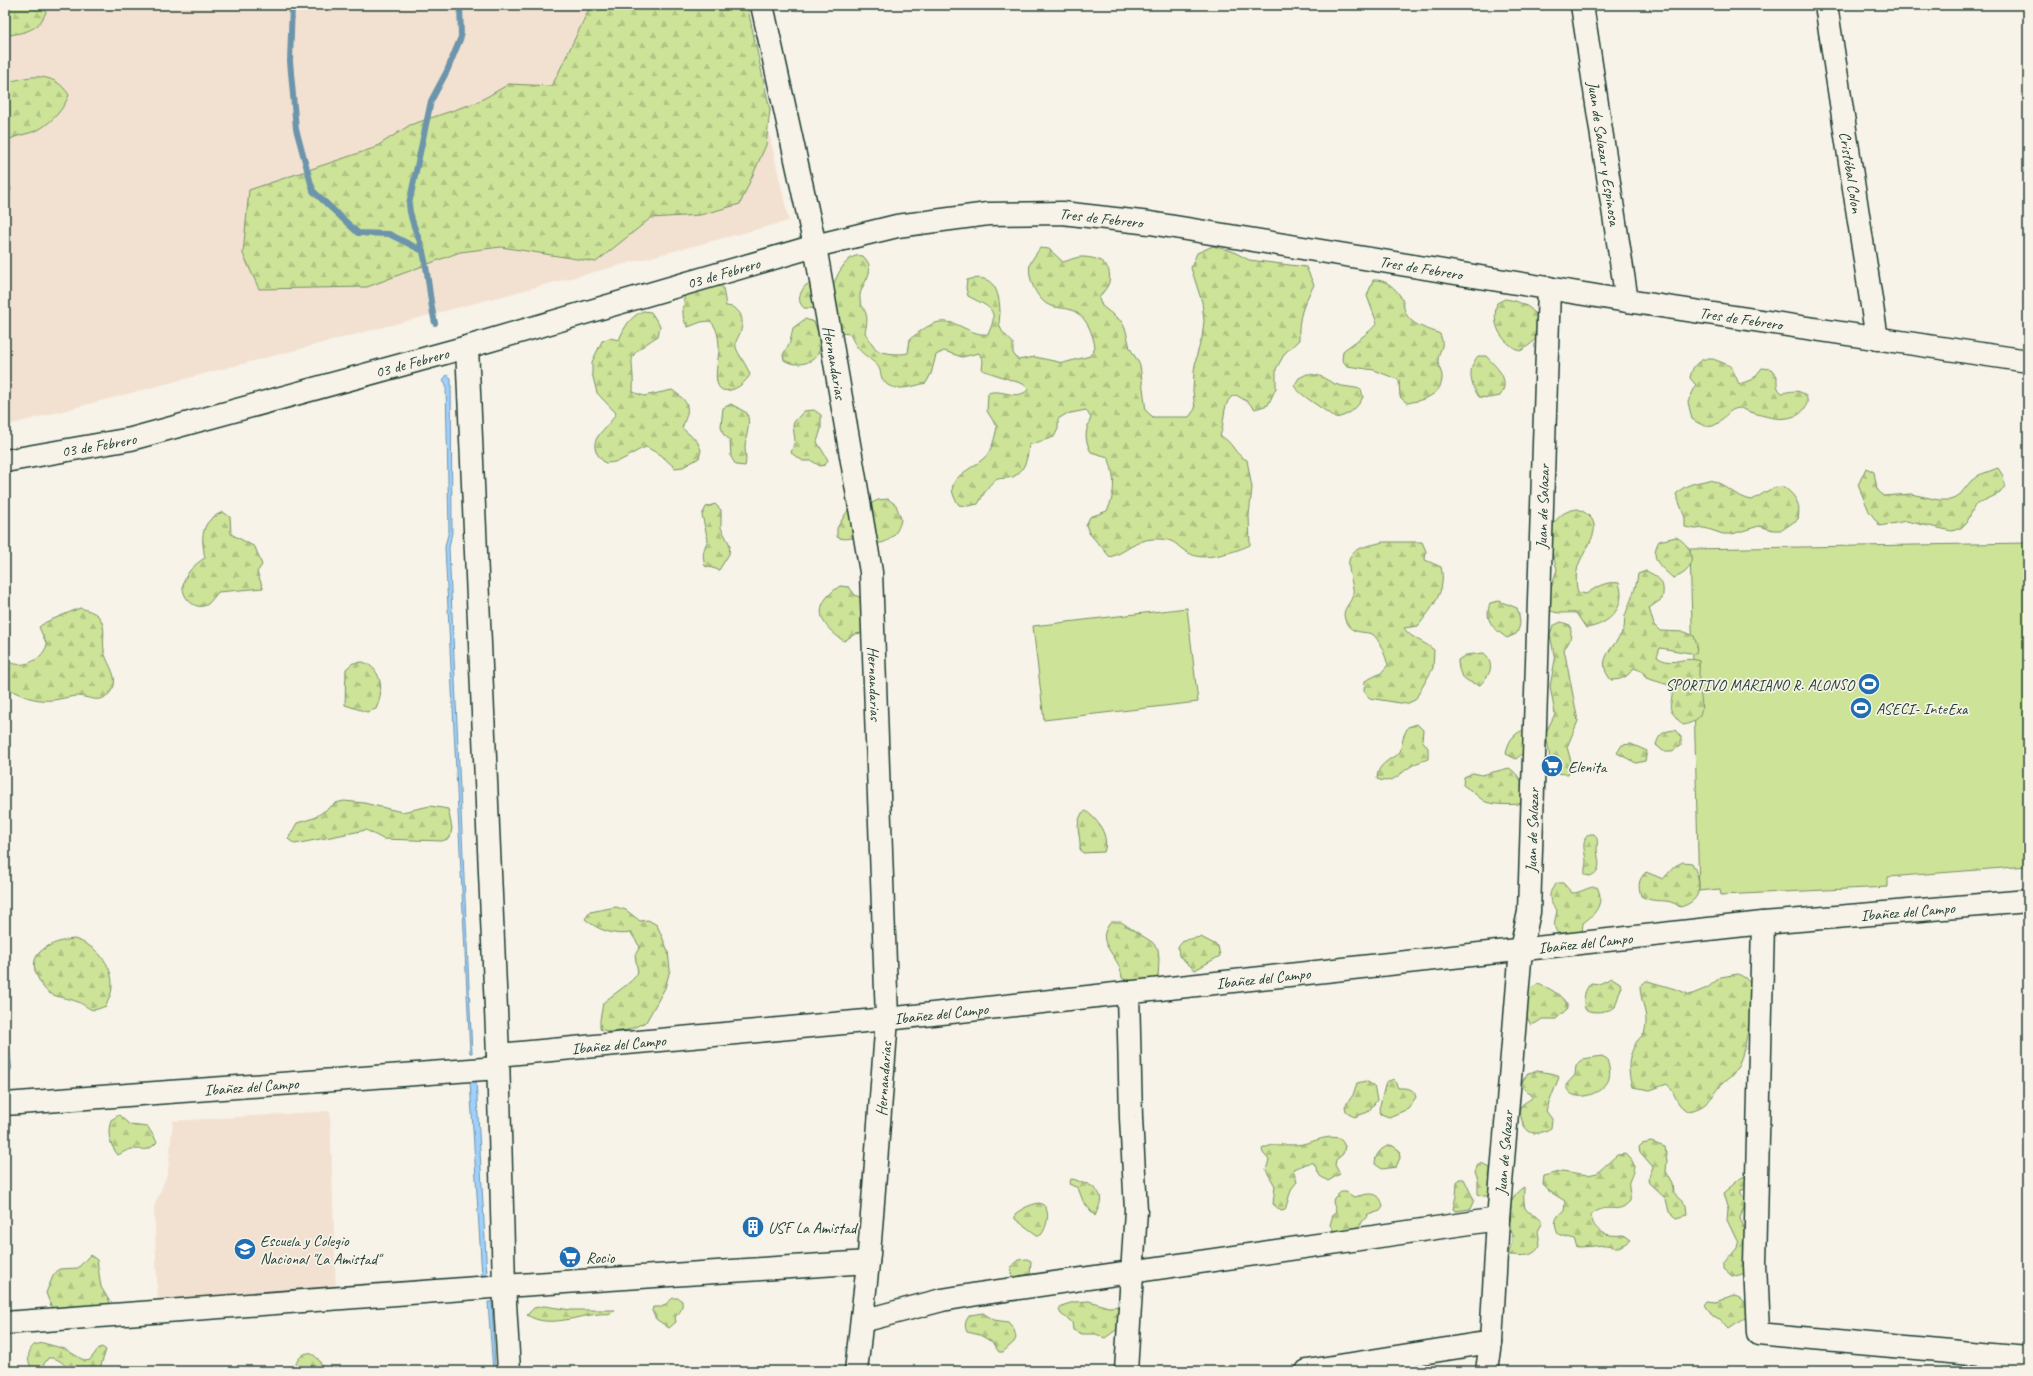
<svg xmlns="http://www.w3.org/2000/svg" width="2033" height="1376" font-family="Caveat,sans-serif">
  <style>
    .built { fill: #f2e1d0 }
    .green { fill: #cde398; stroke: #769066 }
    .forest { fill: url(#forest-firs); stroke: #769066 }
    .water { fill: #a0d0fc; stroke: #6c95ac }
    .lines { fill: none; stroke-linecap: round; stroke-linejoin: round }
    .stream { stroke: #6c95ac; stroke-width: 6 }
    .minor-casing { stroke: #1f3d34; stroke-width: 25 }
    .tertiary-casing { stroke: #1f3d34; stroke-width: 25 }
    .minor { stroke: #f7f3e8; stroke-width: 22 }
    .tertiary { stroke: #f7f3e8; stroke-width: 22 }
    .labels { text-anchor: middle; stroke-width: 3.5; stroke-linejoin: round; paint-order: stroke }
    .street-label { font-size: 16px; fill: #1f3d34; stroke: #f7f3e8 }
    .poi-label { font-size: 16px; fill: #1f3d34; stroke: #f7f3e8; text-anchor: start }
  </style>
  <defs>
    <pattern id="forest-firs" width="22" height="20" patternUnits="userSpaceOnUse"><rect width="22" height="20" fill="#cde398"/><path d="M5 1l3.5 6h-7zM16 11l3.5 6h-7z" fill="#b0c484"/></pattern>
  </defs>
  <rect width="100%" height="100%" fill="#f7f3e8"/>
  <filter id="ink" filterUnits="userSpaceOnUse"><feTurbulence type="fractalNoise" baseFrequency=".025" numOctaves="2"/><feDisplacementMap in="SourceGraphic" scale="8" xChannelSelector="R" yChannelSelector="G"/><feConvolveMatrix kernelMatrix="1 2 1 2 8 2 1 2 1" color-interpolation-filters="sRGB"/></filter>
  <g filter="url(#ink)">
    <path class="built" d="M5,5H740L789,221L5,426Z
      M330,1111L336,1291L158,1304L154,1207L168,1172L173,1121Z"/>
    <path class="green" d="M2028,543V866L1888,877V887L1721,895L1720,889L1699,891L1690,549Z
      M1187,608L1198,702L1044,720L1033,626Z"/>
    <path class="forest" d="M5,5H43L46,12C38,32 24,32 5,36Z
      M591,5H747L770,110L766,145L740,204L700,215L651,218L596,262L501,247L460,252L367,287L259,289L243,254L249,190L374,148L410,125L478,102L509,84L552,86Z
      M5,71L13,81C35,74 56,74 69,95C64,109 51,123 38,130C29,134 17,135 8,140L5,138Z
      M5,176L11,189L5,205Z
      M1213,246L1232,251L1249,260L1306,267L1314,285C1303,305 1298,317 1299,340L1285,353L1276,369V388L1268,405L1255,409L1248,402L1236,395L1231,397C1222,406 1225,424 1220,436C1233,441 1234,455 1247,460L1252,488L1249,515L1250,545C1238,551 1206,561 1193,555C1173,547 1180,538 1152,539C1136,540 1125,553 1110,557L1089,533L1086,525L1090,517L1107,511C1116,493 1115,475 1108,457L1091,452C1084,439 1085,431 1091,418L1086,410L1066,414L1058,419V429L1054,437L1029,445C1028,457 1025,471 1013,477C1007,479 999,477 994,481C987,486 983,496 978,504L968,506L959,505C939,479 969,472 984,458C992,451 995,437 997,427L987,411L988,393C1003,388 1016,402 1029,389L1023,384L982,370L983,361L979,353L962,357L944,351L936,355L931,374L926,383C913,386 890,395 882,378C880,373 881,369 876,364C862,352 858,352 850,334L841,333L835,309L804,308C796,301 800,292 806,285L815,282L830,292C836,279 845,252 863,256C880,273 858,284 860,299C860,305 865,309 866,314C868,320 866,327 865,333C867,335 874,347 876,349C881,354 901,355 908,353L910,339C930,324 940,315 964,328C973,332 979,335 988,334C1001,308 988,307 968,296L966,288L967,280C992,273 999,288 1000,311C1000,317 998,324 1001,329C1003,334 1010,339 1013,343V353L1018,360L1035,357L1063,363L1090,356L1095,347C1093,335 1088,320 1077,313C1069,307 1060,309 1051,306C1037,301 1027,278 1030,264C1032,259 1037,253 1040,248L1049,249L1063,262C1068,261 1075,257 1081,257C1096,257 1113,262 1109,282C1108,287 1102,293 1099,298L1102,306L1122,322L1126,331L1130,348L1140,365L1146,411L1153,417H1189L1195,409L1193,391L1194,371L1197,354L1202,338L1204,321L1202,302L1191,268L1197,253Z
      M1373,280C1386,279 1396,288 1402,299C1404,305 1404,312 1408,317C1415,327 1430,329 1440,334C1446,349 1438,349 1438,361C1438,367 1443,373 1442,379C1441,396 1420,401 1407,403L1400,397L1399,380L1374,370L1347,366L1342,360L1343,351C1353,343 1371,332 1377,323L1367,296Z
      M717,281L723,288L726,306C741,307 745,319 740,333C738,338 735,341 736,347C737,353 747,365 750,375C746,381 741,386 734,389C707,399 719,360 719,350C719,339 718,328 710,321L701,322L688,327C679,316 685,305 684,292Z
      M1505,299C1539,303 1556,332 1520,351C1501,342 1491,325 1497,303Z
      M643,311L651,312L660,326L658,336C621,360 635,353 633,392L644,396L672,390C691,403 690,408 682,428L697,441L701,450L699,458L683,467L675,468L661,455L646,447C629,453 625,463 605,463C580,440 608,431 616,413L597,393L592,373V362L602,341L610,338L619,340C625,326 629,318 643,311Z
      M805,319L814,322C817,329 821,339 820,347C818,364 796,368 784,360L783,355L790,342L793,328Z
      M1478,356H1486C1498,369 1511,379 1500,396L1490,398L1479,397C1470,384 1467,369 1478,356Z
      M1704,359H1713L1731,366L1739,384L1752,380L1762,368L1771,369L1777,376C1777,383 1776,388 1782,393C1788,392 1795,390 1800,392C1814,397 1805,413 1795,416C1780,422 1765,416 1750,412C1747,411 1742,408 1739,408C1720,410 1721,440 1692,419L1688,402L1696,385L1690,378C1692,368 1695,363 1704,359Z
      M1307,374C1323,375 1322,378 1335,384C1343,387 1353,387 1361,389L1363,397C1357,409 1348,416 1335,418C1323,408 1302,397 1294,386L1299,378Z
      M731,404L747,413C751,425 746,434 745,446C745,453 747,458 745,466L736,465L731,457L730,440L723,434L721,426L723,408Z
      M814,410L821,415V429L817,442L828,460L825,465L820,466L812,461H803L791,453L795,440L793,426L794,422L804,411Z
      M1866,468L1874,472L1877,489L1883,496L1911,494L1939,500H1950L1958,497L1971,481L1979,475L1998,468L2003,476L2005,486L2000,493L1975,505L1967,522L1961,528L1952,531L1906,521L1880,526L1869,511L1858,485Z
      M1709,480C1727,483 1734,498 1752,500C1764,494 1769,487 1784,487C1796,496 1801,504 1798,519L1782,530H1773L1759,526L1732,534H1723L1705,528L1695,529L1685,527V518L1676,494C1685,484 1696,483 1709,480Z
      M888,499L896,505L901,519C900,530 889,545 876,543C870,543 865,539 858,538C851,537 846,541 837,537V528L851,505H868L878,500Z
      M715,504L721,510V528L730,545L729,554L719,570L705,566C702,555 703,550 708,540L702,515L706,507Z
      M1578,509C1608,522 1589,542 1580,561C1576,569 1575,584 1578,592L1586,594C1597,587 1605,581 1619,583C1627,607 1609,625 1586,628L1576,613C1566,612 1558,615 1549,610L1547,602L1557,569L1546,535C1556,521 1559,511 1578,509Z
      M223,512L230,517L231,534L255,547L262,565L257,572L263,588L218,592C215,596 211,601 208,604C196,612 182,598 183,586C184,574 196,563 205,558C201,537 200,521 223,512Z
      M1676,537C1697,548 1697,572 1673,578C1660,566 1649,559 1659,541Z
      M1383,542H1422L1426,551L1425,560L1441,567C1447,591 1432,608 1418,626L1404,628C1411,639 1424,641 1434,650L1433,668L1415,700L1406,704L1369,698L1364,691L1365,681L1381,673L1388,665C1386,658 1379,637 1372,634C1363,631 1353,634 1347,624C1339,609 1350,607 1353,594C1354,590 1352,584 1351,579C1343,548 1357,549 1383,542Z
      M1646,571C1660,577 1666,584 1662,599L1649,608L1654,625L1660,631L1685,632L1694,636L1697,645L1696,654L1660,648L1657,657C1673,668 1683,655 1699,661C1700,669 1698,676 1699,683C1701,702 1709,720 1683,725C1662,703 1674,710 1672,686L1646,678L1642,671L1634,668C1627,677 1622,680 1611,680C1593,658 1617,647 1624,628C1625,624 1624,620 1625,616C1630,601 1636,590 1638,574Z
      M840,586L849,587L855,595L872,603L863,633L855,634L844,641C818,624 811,605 840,586Z
      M1499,601L1517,608C1520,618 1522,625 1516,634L1507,638C1493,628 1484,621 1490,603Z
      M80,608C87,610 95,612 99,617C107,628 102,638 104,650C105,661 119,676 113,688C102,708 88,695 75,696C68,697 61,699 54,700C36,702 19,696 5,686V660C21,670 41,662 47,645L39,627L46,622Z
      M1561,622L1570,625C1572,635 1571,641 1564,649L1578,721L1567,747L1572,765L1568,774L1552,773L1546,732L1555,714L1550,686L1555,660L1550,634L1553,626Z
      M1484,653C1495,666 1491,673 1480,685C1465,682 1458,676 1458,660L1466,655Z
      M363,662C383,669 384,692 376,709L367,712L345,705L346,669L353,663Z
      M1417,724L1423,730L1422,740L1428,748V759C1423,761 1415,763 1410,767C1398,775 1392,785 1377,779C1377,764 1389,761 1400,752L1404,735L1408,727Z
      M1527,729L1523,753L1516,759L1506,754C1508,741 1514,732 1527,729Z
      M1675,730L1681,737V746L1672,751H1663L1656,745C1659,734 1663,731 1675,730Z
      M1631,744L1647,751L1645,761L1636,763L1617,753L1622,745Z
      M1509,768C1519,774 1525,786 1526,798L1519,804C1511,805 1490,805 1484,801C1477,796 1471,790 1463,785L1464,777L1473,773L1482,775Z
      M344,801L364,803L402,812L430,806L448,809L452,828L450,838L442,841L383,839L366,830L295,844L288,839L297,823L314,818L336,803Z
      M1086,811C1098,820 1110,836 1104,852L1083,853L1080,849C1081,833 1074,828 1082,813Z
      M1590,834H1594C1599,839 1597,844 1597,850C1598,860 1603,871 1590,876L1585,875C1584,870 1586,866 1586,861C1585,852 1580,839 1590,834Z
      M1683,862L1692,863C1702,881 1704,901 1680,907C1667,896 1656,905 1641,896C1638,885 1638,880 1646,872L1663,879L1675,866Z
      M1558,883H1563L1572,893C1582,893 1588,886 1597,887C1605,902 1596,914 1583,923L1582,933L1559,934C1551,927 1556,919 1557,910C1548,902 1547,890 1558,883Z
      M616,907L626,910L640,921L648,920L657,925L668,951L670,970L665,988L646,1022L628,1030L610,1032L600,1029V1020L603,1003C613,994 632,983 638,973L635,955L640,947L631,933C614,936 598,930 585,919L590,912Z
      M1111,922H1121L1152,942L1158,949L1159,959L1158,979L1130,982L1122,978C1120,953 1092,944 1111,922Z
      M1201,937L1218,946L1220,956L1195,970L1179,956L1178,947L1184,940Z
      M74,939C95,945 113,963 112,987C112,993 108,1000 106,1006C88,1013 93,1009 78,1002C69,998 58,998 49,993C44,989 40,983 38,978C24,952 53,941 74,939Z
      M1738,974C1749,979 1753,984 1753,997C1749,1018 1747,1056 1733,1074C1730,1078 1725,1080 1722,1084C1711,1098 1706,1109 1687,1111C1674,1103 1677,1094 1667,1084L1650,1090L1632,1087C1628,1072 1627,1059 1635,1045C1637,1039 1644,1036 1645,1030C1649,1015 1640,1000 1640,986L1648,981C1663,986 1676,988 1690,995L1707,988L1721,977Z
      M1612,978L1620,983L1621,988L1615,1007C1609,1012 1592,1014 1585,1009C1583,1000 1584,990 1591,983L1599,984Z
      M1538,984C1550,988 1560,994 1567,1004V1009L1556,1019H1542L1536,1023L1531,1025L1520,1004L1525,991Z
      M1602,1056L1607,1059C1608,1064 1611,1072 1609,1078C1606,1094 1569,1106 1566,1085L1575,1075L1576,1066L1579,1062L1583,1059Z
      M1537,1071L1555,1074L1559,1077L1546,1111L1552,1119L1551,1128C1536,1137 1525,1135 1521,1117C1520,1114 1519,1111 1520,1108C1521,1104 1528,1101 1532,1098L1531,1094L1520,1085L1528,1073Z
      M1394,1079L1398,1088C1406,1088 1413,1087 1416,1097L1408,1109L1389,1117L1381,1114L1379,1109L1386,1082Z
      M1366,1081L1374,1086L1377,1100L1368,1112L1354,1117L1346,1111L1345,1106L1353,1095L1357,1083Z
      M119,1115L130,1125L148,1127L157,1142C148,1152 145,1149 133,1149C128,1149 122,1153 118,1155C109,1144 107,1133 111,1120Z
      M1330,1137L1340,1138L1345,1146L1343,1154L1336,1160L1335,1165L1340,1174L1328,1181L1320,1176L1314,1163H1309L1293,1169L1297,1182C1289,1190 1289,1199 1285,1210L1281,1211L1273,1204L1275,1186L1266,1170L1269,1160L1263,1153L1262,1149C1276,1141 1289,1147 1303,1144C1312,1142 1320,1138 1330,1137Z
      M1651,1142L1665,1147L1667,1161L1666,1171L1672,1184L1673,1193L1686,1205L1687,1215L1676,1218L1669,1212L1666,1199L1649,1183L1648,1179L1653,1167L1640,1152L1639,1147L1642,1144Z
      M1391,1145L1399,1150L1400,1158L1396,1167L1382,1169L1375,1164C1375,1154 1382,1147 1391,1145Z
      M1626,1154C1638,1165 1634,1169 1629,1182C1628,1186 1631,1196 1630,1201C1616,1217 1610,1200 1591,1215C1593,1232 1607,1237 1623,1235L1630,1240C1614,1253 1616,1244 1603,1245C1594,1246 1586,1247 1577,1247L1574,1239L1558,1234C1553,1223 1555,1217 1564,1210L1565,1201L1549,1191L1543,1185L1544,1176L1562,1171L1588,1175L1597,1173L1617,1155Z
      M1482,1163L1490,1168C1491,1176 1488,1183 1490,1192L1487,1196H1483L1478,1194V1180L1475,1172L1478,1164Z
      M1751,1173L1754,1188L1740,1190V1194L1747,1200L1740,1218L1746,1236V1273L1732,1277L1723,1269V1265L1737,1248L1738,1243L1727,1220L1728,1210L1723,1193L1741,1178Z
      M1071,1179C1078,1179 1081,1184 1088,1184C1105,1194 1102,1200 1095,1216L1083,1201L1078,1188L1069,1184Z
      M1460,1179H1464L1474,1200L1470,1209L1456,1211L1453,1209L1456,1196L1457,1183Z
      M1524,1187C1524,1193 1523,1202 1525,1208C1529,1215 1538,1213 1543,1222L1538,1231L1540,1245C1533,1259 1521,1255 1509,1255C1508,1249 1513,1244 1512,1237C1511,1221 1502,1213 1513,1198C1516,1193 1519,1190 1524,1187Z
      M1341,1192H1346L1354,1197C1367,1194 1380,1189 1383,1207L1380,1211L1368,1215L1358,1227L1335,1233L1330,1225L1333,1215L1336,1211L1333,1202L1334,1198Z
      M1039,1203C1052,1206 1048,1226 1041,1235H1037L1015,1219V1214C1023,1208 1029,1205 1039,1203Z
      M90,1255L97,1260L101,1287L110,1302L103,1309L53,1311L46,1293L53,1276L59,1269L78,1268Z
      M1027,1259L1031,1261L1030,1276L1018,1282L1011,1274L1012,1265L1018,1260Z
      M1734,1296C1744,1298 1746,1305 1748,1314L1745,1318L1729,1329L1720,1319L1712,1316L1704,1305L1707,1301L1716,1302Z
      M673,1298H678L682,1301C683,1309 680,1312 675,1317L676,1322L669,1328L656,1319L652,1311L653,1307H662Z
      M1089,1301L1108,1307L1127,1306L1125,1328L1116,1330L1105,1338L1096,1334H1082L1073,1330L1072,1322L1061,1314L1059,1310L1061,1306L1074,1302Z
      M544,1306L571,1310H615L611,1314C584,1311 552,1331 527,1315L534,1308Z
      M983,1313L994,1320L1008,1322L1014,1329L1016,1338L1014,1342L1003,1352H999L992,1342L980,1335L967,1332C964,1325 965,1321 970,1315Z
      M43,1343L65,1349L85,1361L90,1360L98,1349L102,1347L106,1350L99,1371H70C63,1364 59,1357 48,1358L42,1367L34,1370C26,1363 27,1352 34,1345Z
      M307,1353C317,1354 321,1362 323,1371H293C296,1363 298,1356 307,1353Z"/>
    <path class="water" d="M447,375L451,378L452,532L449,548L472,1053H470L445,547L449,530L446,384L443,380Z
      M476,1080L487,1275L482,1276L470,1081Z
      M488,1302H492L495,1371H493Z"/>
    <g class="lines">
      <path class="stream" d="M292,5L290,61L296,129L313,191L358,233L389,234L423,251
        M435,323C429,299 429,275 423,252C419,234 410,224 409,204L431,101L447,71L461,37L460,5
        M5,1032L9,1068"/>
      <g class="minor-casing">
        <g id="minor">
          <path id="s1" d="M762,5L815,246L871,572L887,1019L869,1254L856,1371"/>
          <path id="s2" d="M1582,5L1627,301"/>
          <path id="s3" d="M1826,5L1877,339"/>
          <path d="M467,347L498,1055L504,1286L509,1371"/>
          <path d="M1763,923L1755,1264L1758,1334L2028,1358"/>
          <path id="s4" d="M498,1055L887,1019L1763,923L2028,901"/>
          <path id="s5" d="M5,1104L498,1068"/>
          <path d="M862,1321L942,1300L978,1294L1498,1219"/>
          <path d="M5,1323L504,1286L868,1262"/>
          <path d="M1126,1371L1136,1210L1131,1118L1128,992"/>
          <path d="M1307,1371L1491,1342"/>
          <path id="s6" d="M1487,1371L1491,1342L1498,1219L1521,949L1529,912L1549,288"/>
        </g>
      </g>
      <g class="tertiary-casing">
        <g id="tertiary">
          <path id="s7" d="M5,461L131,439L467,347L815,246L897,226L988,214L1062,213L1150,223L1627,301L2028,361"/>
        </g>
      </g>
      <use href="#minor" class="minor"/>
      <use href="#tertiary" class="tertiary"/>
    </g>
  </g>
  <defs>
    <g id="stadium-disc" transform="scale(1.15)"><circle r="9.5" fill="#1f6fb2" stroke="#f7f3e8"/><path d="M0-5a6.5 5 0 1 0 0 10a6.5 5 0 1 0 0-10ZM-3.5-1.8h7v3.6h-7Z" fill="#fff"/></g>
    <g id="supermarket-disc" transform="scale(1.15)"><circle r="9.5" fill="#1f6fb2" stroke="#f7f3e8"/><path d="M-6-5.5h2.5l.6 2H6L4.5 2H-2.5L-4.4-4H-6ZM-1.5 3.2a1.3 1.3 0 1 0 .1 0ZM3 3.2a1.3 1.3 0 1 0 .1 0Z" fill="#fff"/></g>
    <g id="building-disc" transform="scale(1.15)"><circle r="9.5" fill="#1f6fb2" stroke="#f7f3e8"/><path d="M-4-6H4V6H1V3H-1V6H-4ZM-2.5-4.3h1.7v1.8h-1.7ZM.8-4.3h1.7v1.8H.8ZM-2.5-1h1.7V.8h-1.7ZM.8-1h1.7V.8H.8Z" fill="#fff"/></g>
    <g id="school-disc" transform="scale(1.15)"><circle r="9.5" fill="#1f6fb2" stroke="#f7f3e8"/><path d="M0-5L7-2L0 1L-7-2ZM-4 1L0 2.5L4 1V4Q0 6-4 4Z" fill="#fff"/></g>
  </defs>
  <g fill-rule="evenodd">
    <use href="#stadium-disc" x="1869" y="684"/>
    <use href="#stadium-disc" x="1861" y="708"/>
    <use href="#supermarket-disc" x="1552" y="766"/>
    <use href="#building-disc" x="753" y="1227"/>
    <use href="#school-disc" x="245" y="1249"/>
    <use href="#supermarket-disc" x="570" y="1257"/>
  </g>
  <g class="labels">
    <g class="street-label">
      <text dy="6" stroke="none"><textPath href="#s2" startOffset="150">Juan de Salazar y Espinosa</textPath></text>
      <text dy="6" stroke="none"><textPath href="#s3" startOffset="169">Cristóbal Colon</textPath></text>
      <text dy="6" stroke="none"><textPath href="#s7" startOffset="1128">Tres de Febrero</textPath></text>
      <text dy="6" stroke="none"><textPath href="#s7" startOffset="1452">Tres de Febrero</textPath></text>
      <text dy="6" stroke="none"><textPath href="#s7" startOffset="743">03 de Febrero</textPath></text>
      <text dy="6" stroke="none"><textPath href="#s7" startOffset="1776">Tres de Febrero</textPath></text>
      <text dy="6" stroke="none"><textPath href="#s7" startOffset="419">03 de Febrero</textPath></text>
      <text dy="6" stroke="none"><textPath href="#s1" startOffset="365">Hernandarias</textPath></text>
      <text dy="6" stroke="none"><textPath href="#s7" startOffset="95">03 de Febrero</textPath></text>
      <text dy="6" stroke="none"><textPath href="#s6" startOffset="867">Juan de Salazar</textPath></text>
      <text dy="6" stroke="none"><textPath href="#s1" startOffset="689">Hernandarias</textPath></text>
      <text dy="6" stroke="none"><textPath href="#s6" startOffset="543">Juan de Salazar</textPath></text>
      <text dy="6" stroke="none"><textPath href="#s4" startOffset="1417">Ibañez del Campo</textPath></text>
      <text dy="6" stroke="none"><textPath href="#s4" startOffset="1093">Ibañez del Campo</textPath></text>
      <text dy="6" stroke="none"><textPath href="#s4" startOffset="769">Ibañez del Campo</textPath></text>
      <text dy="6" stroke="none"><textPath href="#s4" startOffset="445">Ibañez del Campo</textPath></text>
      <text dy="6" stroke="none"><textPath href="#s4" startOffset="121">Ibañez del Campo</textPath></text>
      <text transform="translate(883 1079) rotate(-86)" y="6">Hernandarias</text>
      <text dy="6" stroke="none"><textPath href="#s5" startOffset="247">Ibañez del Campo</textPath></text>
      <text dy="6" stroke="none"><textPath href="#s6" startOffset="219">Juan de Salazar</textPath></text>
    </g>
    <g class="poi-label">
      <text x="1854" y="690" text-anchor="end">SPORTIVO MARIANO R. ALONSO</text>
      <text x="1876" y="714">ASECI- InteExa</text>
      <text x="1568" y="772">Elenita</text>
      <text x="768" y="1233">USF La Amistad</text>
      <text x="260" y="1246">Escuela y Colegio<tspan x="260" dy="18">Nacional "La Amistad"</tspan></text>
      <text x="586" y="1263">Rocio</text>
    </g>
  </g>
  <rect width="2033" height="1376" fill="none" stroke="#f7f3e8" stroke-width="20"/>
  <rect x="10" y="10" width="2013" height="1356" fill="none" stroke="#1f3d34" stroke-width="1.5" filter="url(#ink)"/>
</svg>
